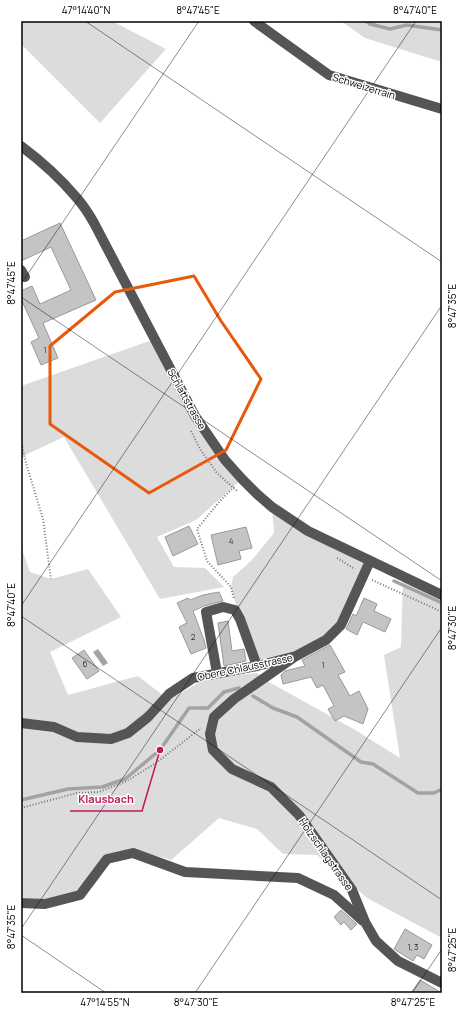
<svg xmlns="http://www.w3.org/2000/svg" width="463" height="1014" font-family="Manrope,sans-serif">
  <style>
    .green { fill: #dcdcdc }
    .water { fill: #a3a3a3 }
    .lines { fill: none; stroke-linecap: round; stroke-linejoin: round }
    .stream { stroke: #a3a3a3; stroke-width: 3.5 }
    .building { fill: #c4c4c4; stroke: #999 }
    .path { stroke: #777; stroke-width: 2; stroke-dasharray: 1 2; stroke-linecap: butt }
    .minor { stroke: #555; stroke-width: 10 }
    .marked { fill: none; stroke: #e8590c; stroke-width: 3; stroke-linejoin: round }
    .ticks { fill: none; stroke: #000; stroke-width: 1; stroke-opacity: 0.45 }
    .labels { text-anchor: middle; stroke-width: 3; stroke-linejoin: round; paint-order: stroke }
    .number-label { font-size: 8px; fill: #313131 }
    .street-label { font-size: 10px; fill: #000; stroke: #fff }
    .leader { fill: none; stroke: #c2185b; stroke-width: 1.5 }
    .callout-dot { fill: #c2185b; stroke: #fff; stroke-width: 1.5 }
    .callout-label { font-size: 11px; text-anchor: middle; font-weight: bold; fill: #c2185b; stroke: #fff; stroke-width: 3; stroke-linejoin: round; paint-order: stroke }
    .neatline { fill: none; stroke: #000; stroke-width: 1.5 }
    .ticks-label { font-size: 10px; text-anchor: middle; fill: #000 }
  </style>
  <rect width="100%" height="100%" fill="#fff"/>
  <path class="green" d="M21,21H112L166,49L100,123L21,44Z
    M341,21L442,22V62L365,38Z
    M155,339L195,416L242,479L196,520L157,537L174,567L205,568L224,587L160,599L64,437L21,457V386Z
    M272,507L370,561L341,625L326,640L257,666L240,619L231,587L233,577L252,560L274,533Z
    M21,547L30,572L51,579L88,569L121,617L50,652L68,695L138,676L169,700L205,679L257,673L269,682L357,731L400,758L384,655L401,647L403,576L442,595V938L367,898L317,855L283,854L257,829L219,818L171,860L136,850L106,855L76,893L45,901L21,897Z"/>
  <path class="water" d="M98,649L108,663L103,666L93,652Z"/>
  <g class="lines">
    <path class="stream" d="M366,21L370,24L390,29L407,25L442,30
      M394,581L442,603
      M253,696L273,708L297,717L361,762L373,764L418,793H434L442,789
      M21,800L68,789L102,787L125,779L160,750L189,708H208L224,692L239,688"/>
  </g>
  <path class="building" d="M60,223L96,300L43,323L58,358L41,365L31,342L39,338L21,299V291L32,286L40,304L71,290L51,247L21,261V241Z
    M189,526L198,544L173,556L165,537Z
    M246,527L252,548L239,551L241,559L218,565L211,535Z
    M219,592L223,601L204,606L193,611L204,640L206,648L191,654L179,627L187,623L177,603L188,598L190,600L203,595Z
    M364,598L377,604L374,611L391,619L385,632L363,622L357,635L346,629L353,614L356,616Z
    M228,621L232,651L244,649L246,661L224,666L218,623Z
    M330,645L345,672L338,675L350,696L359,691L368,709L363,724L344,716L335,721L328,709L334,706L323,685L317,688L311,677L283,684L281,675L285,671L305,666L302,660Z
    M84,650L99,671L87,679L72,658Z
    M341,910L357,924L351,930L344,922L341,925L334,917Z
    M405,929L432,945L424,959L417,955L413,961L394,949Z
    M420,980L442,993H411Z"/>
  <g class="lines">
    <path class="path" d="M191,431L200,449L217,473L238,492
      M21,441L26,463L43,519L51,579
      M234,487L220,501L197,529L207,561L231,587L234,599
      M337,558L355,569
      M372,580L442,612
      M21,808L77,793L99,792L127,781L156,763L201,728"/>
    <path class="minor" d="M254,21L329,75L442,109
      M21,146C41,161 60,178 76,197C83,205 89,214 94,223L195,416L225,460L242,479L257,494L272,507L308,531L442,595
      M21,270L25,277
      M296,656L234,699L214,717L210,734L213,750L232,769L271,787L299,815L352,890L365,922L376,941L398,961L442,983
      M217,673L206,612L223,607L235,610L240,619L257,666
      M21,723L54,727L77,737L111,739L128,733L148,717L169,694L193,678L257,666L296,656L326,640L341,625L370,561
      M21,903L45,904L80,895L107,859L133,853L185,872L298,878L334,895L363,921"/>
  </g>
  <path class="marked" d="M194,276L221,321L261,379L226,450L149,493L50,424V346L115,292Z"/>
  <path class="ticks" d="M85,21L442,262M21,284L199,21M21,297L442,581M21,606L416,21M21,616L442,900M21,929L442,305M21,935L106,993M195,993L442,627M412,993L442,949"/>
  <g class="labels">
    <g class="number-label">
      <text x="45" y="353">1</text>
      <text x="231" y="544">4</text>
      <text x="193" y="640">2</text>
      <text x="85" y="667">6</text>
      <text x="323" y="668">1</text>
      <text x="413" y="950">1, 3</text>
    </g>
    <g class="street-label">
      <text transform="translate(364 86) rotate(17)" y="4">Schweizerrain</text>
      <text transform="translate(187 399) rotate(61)" y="4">Schlattstrasse</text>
      <text transform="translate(245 667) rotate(-12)" y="4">Obere Chlausstrasse</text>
      <text transform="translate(326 854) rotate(55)" y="4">Holzschlagstrasse</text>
    </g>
  </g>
  <path class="leader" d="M160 750L142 811H70"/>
  <circle class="callout-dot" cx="160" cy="750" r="4"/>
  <g class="callout-label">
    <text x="106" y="803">Klausbach</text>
  </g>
  <rect width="463" height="1014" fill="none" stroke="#ffffff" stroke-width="44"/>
  <rect x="22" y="22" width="419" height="970" class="neatline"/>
  <g class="ticks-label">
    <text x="86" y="14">47°14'40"N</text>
    <text x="198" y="14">8°47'45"E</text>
    <text x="415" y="14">8°47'40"E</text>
    <text transform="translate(11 283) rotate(-90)" y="4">8°47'45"E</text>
    <text transform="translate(452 306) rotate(-90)" y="4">8°47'35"E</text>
    <text transform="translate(11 605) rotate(-90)" y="4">8°47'40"E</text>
    <text transform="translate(452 628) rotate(-90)" y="4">8°47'30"E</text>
    <text transform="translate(11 927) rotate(-90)" y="4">8°47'35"E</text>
    <text transform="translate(452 950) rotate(-90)" y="4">8°47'25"E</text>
    <text x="105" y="1006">47°14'55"N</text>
    <text x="196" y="1006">8°47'30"E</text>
    <text x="413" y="1006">8°47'25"E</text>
  </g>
</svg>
